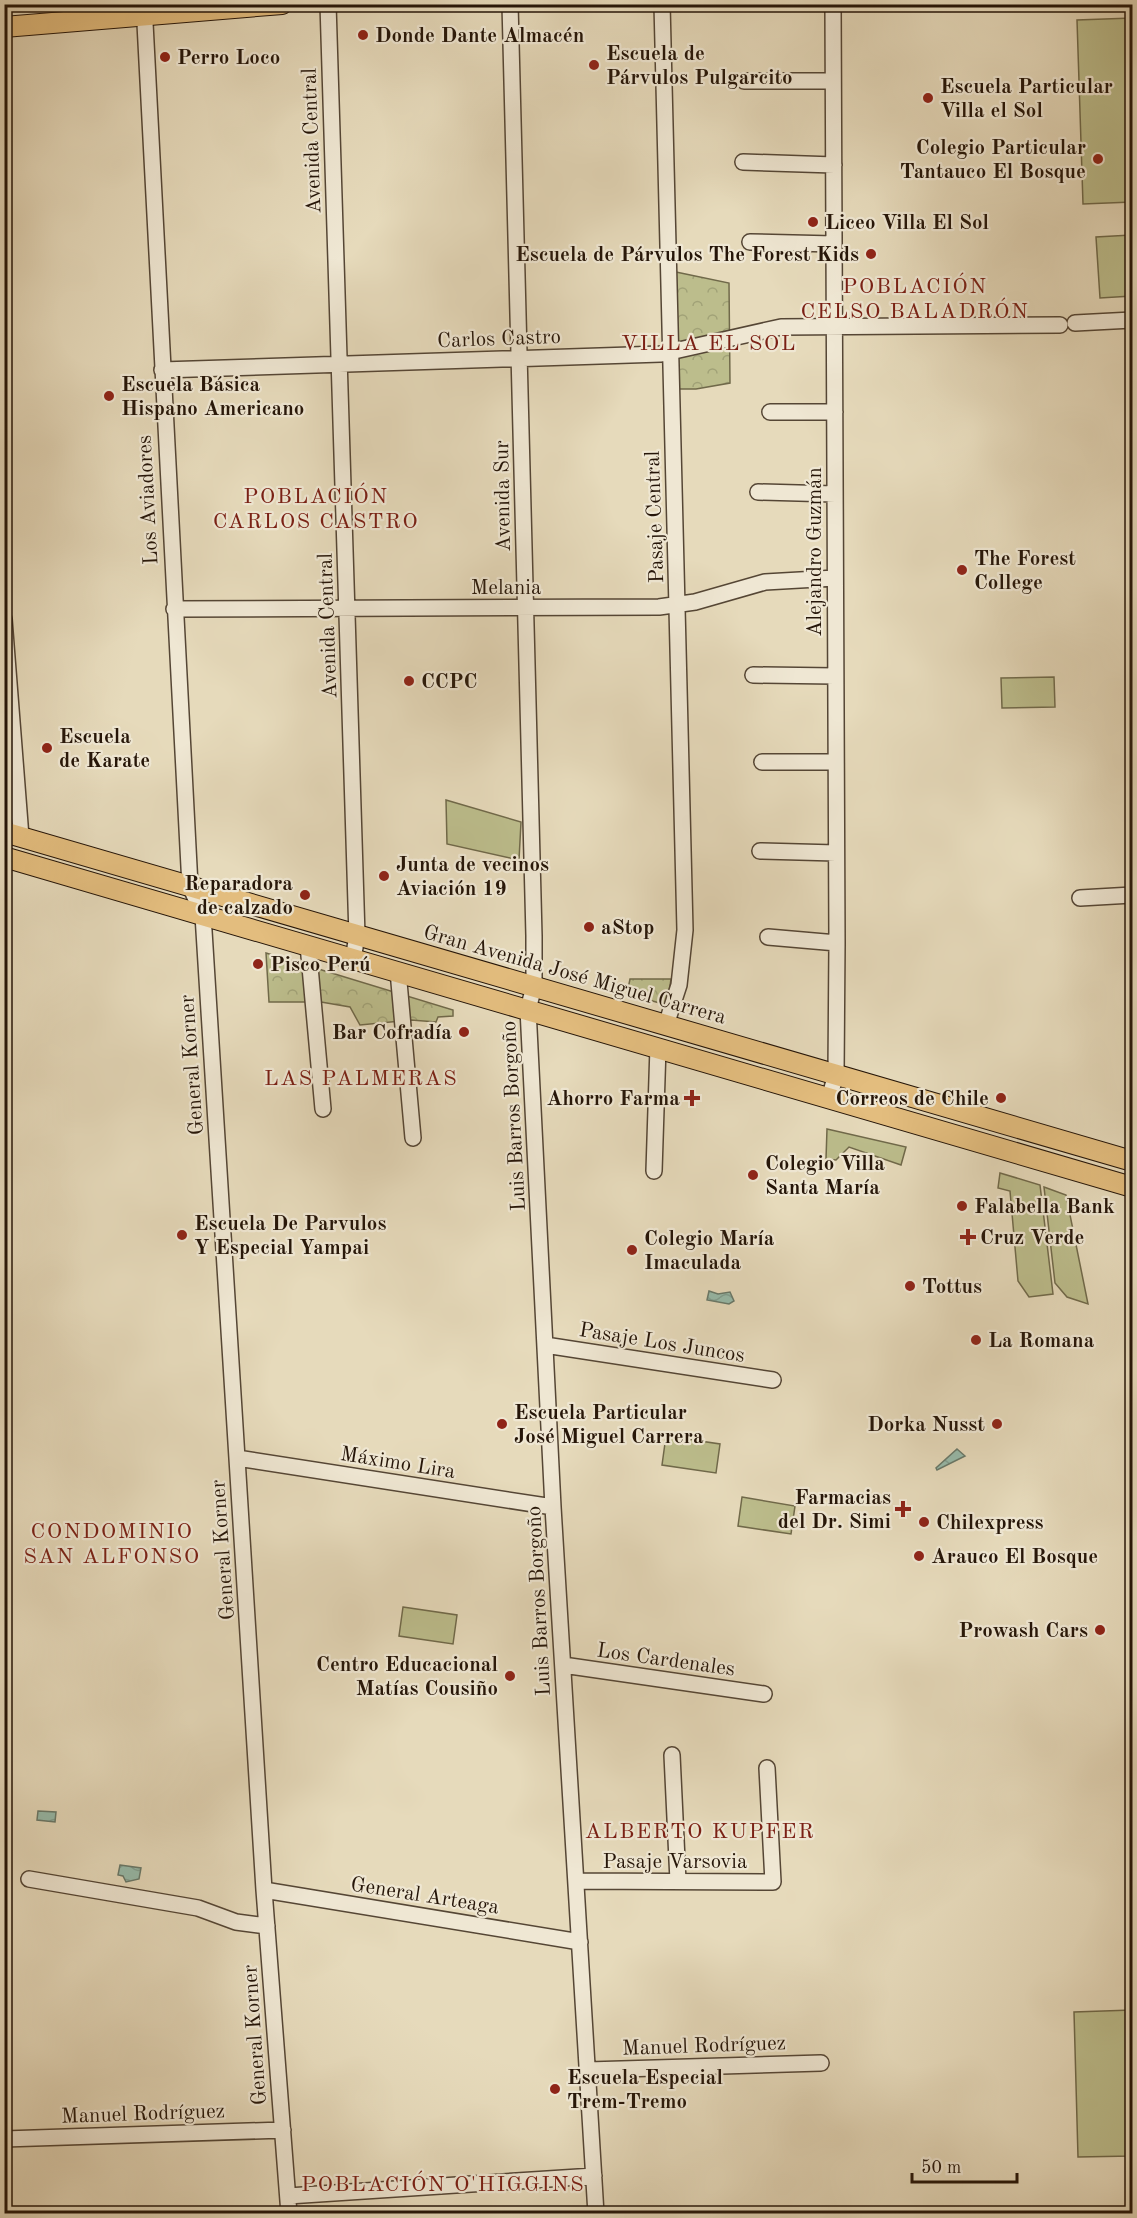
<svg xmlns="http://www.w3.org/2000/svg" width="1137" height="2218" font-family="'Old Standard TT',serif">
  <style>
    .grass { fill: #bcbd8c; stroke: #70694a; stroke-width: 1.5 }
    .forest { fill: url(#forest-crowns); stroke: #70694a; stroke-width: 1.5 }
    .water { fill: url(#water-waves); stroke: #69796a; stroke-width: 1.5 }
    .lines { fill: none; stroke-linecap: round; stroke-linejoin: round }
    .minor-casing { stroke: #554635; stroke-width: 18 }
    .major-casing { stroke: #251508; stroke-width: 22 }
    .minor { stroke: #efe7d3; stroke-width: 15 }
    .major { stroke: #e3bd7e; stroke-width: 20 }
    .poi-dot { fill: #8f2418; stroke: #efe7d3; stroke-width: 2 }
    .labels { text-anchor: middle; stroke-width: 4.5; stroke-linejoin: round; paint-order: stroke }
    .poi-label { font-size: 21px; font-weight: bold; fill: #251508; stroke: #efe7d3; text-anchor: start }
    .street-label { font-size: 21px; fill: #251508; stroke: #efe7d3 }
    .neighbourhood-label { font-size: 22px; letter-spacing: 1.5px; fill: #7a1f14; stroke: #efe7d3 }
  </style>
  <defs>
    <pattern id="forest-crowns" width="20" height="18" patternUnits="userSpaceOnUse" patternTransform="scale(1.5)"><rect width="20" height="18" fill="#bcbd8c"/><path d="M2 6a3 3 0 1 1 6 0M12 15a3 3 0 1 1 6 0" fill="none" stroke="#a1a277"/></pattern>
    <pattern id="water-waves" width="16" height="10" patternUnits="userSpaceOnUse" patternTransform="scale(1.5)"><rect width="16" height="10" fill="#97bbab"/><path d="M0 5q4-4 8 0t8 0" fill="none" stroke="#82a092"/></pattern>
  </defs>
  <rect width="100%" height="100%" fill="#e6dabb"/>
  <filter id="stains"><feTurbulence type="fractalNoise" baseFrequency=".00333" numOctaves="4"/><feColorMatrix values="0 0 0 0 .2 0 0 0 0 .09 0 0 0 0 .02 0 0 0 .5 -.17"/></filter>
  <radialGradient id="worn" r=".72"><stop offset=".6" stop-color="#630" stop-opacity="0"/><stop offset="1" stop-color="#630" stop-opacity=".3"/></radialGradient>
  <path class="grass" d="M1132,18V202L1083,204L1077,20Z
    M1131,235L1132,296L1100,298L1096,237Z
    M1054,677L1055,707L1002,708L1001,678Z
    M446,800L521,822L519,860L447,844Z
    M827,1129L906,1147L901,1165L849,1147L836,1160L826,1159Z
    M1000,1173L1040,1185L1053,1294L1029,1297L1018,1281L1010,1191L998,1188Z
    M1044,1187L1066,1195L1088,1304L1067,1297L1055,1283Z
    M666,1436L720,1444L716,1473L662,1465Z
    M742,1497L795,1506L791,1534L738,1526Z
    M403,1607L457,1615L453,1644L399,1636Z
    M1132,2010V2156L1078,2157L1074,2012Z"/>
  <path class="forest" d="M676,272L729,283L730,383L696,389H677Z
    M266,953L453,1010V1016L438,1017L436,1022L411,1020L360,1025L350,1007L321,1002H269Z
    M630,979H671L667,1005L627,994Z"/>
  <path class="water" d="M709,1291L718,1294L730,1292L734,1301L729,1304L707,1300Z
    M957,1449L965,1456L937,1470L936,1468Z
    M38,1811L56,1812L55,1822L37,1820Z
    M120,1865L141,1868L139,1879L126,1882L123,1876L118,1875Z"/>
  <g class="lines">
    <g class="minor-casing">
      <path id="minor" d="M144,4L190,886L203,915L264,1890L289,2214
        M328,4L357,936L353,959
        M510,4L534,936V987L528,1009L553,1507L596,2214
        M662,4L685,930L679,985L666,1025
        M744,81H833
        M743,162L834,165
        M750,242L834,244
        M1075,323L1132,320
        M162,370L661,354L781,327L1060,325
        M770,412H835
        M758,492L835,494
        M174,609L659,607L695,602L765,582L835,578
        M4,619L21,837
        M753,675L835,676
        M762,762H836
        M760,851L836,853
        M1080,898L1132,895
        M768,937L837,943
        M308,945L323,1109
        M398,971L413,1138
        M829,1099L836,1074L837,943L833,4
        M654,1171L658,1047
        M545,1345L773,1380
        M237,1458L553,1507
        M563,1665L764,1694
        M672,1755L678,1881
        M29,1879L198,1908L236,1922L267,1926
        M576,1881L773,1882L767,1768
        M264,1890L580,1942
        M588,2070L821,2063
        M4,2139L283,2130
        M288,2196L594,2176"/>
    </g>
    <g class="major-casing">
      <path id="major" d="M4,27L282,4
        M4,832L1132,1161
        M4,857L1132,1187"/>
    </g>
    <use href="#minor" class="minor"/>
    <use href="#major" class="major"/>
  </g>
  <g class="poi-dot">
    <circle cx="363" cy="35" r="6"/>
    <circle cx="165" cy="57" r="6"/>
    <circle cx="594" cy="65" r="6"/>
    <circle cx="928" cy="98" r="6"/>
    <circle cx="1098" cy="159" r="6"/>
    <circle cx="813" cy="222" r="6"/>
    <circle cx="871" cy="254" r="6"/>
    <circle cx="109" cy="396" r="6"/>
    <circle cx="962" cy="570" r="6"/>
    <circle cx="409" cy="681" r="6"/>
    <circle cx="47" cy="748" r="6"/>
    <circle cx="384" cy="876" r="6"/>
    <circle cx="305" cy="895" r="6"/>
    <circle cx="589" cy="927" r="6"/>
    <circle cx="258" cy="964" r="6"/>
    <circle cx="464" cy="1032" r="6"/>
    <path d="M689 1089h6v6h6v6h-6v6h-6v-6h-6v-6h6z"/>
    <circle cx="1001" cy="1098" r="6"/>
    <circle cx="753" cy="1175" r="6"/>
    <circle cx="962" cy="1206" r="6"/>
    <circle cx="182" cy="1235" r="6"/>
    <path d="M965 1228h6v6h6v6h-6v6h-6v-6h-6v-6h6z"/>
    <circle cx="632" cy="1250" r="6"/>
    <circle cx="910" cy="1286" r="6"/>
    <circle cx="976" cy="1340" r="6"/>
    <circle cx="502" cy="1424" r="6"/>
    <circle cx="997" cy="1424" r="6"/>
    <path d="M900 1500h6v6h6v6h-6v6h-6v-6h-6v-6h6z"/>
    <circle cx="924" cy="1522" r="6"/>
    <circle cx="919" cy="1556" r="6"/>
    <circle cx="1100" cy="1630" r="6"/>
    <circle cx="510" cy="1676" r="6"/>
    <circle cx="555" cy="2089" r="6"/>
  </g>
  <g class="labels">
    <g class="poi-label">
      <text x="375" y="42">Donde Dante Almacén</text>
      <text x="606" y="60">Escuela de<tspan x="606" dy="24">Párvulos Pulgarcito</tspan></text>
      <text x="177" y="64">Perro Loco</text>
      <text x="940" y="93">Escuela Particular<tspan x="940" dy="24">Villa el Sol</tspan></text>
      <text x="1086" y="154" text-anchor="end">Colegio Particular<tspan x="1086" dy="24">Tantauco El Bosque</tspan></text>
      <text x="825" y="229">Liceo Villa El Sol</text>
      <text x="859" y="261" text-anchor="end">Escuela de Párvulos The Forest Kids</text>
      <text x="121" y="391">Escuela Básica<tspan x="121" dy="24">Hispano Americano</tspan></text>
      <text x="974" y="565">The Forest<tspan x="974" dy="24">College</tspan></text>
      <text x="421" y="688">CCPC</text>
      <text x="59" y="743">Escuela<tspan x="59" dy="24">de Karate</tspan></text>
      <text x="396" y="871">Junta de vecinos<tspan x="396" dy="24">Aviación 19</tspan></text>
      <text x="293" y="890" text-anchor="end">Reparadora<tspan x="293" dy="24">de calzado</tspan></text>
      <text x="601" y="934">aStop</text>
      <text x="270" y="971">Pisco Perú</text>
      <text x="452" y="1039" text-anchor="end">Bar Cofradía</text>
      <text x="680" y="1105" text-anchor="end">Ahorro Farma</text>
      <text x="989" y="1105" text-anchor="end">Correos de Chile</text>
      <text x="765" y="1170">Colegio Villa<tspan x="765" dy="24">Santa María</tspan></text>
      <text x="974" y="1213">Falabella Bank</text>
      <text x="194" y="1230">Escuela De Parvulos<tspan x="194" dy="24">Y Especial Yampai</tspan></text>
      <text x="980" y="1244">Cruz Verde</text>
      <text x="644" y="1245">Colegio María<tspan x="644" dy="24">Imaculada</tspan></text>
      <text x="922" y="1293">Tottus</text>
      <text x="988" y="1347">La Romana</text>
      <text x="514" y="1419">Escuela Particular<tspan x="514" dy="24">José Miguel Carrera</tspan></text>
      <text x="985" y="1431" text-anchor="end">Dorka Nusst</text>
      <text x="891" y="1504" text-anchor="end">Farmacias<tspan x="891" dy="24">del Dr. Simi</tspan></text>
      <text x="936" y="1529">Chilexpress</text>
      <text x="931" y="1563">Arauco El Bosque</text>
      <text x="1088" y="1637" text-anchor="end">Prowash Cars</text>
      <text x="498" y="1671" text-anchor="end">Centro Educacional<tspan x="498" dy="24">Matías Cousiño</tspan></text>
      <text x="567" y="2084">Escuela Especial<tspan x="567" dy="24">Trem-Tremo</tspan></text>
    </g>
    <g class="street-label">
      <text transform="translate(311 141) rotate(-92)" y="7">Avenida Central</text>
      <text transform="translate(499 338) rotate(-2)" y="7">Carlos Castro</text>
      <text transform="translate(502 496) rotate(-91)" y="7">Avenida Sur</text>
      <text transform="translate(147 500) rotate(-93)" y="7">Los Aviadores</text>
      <text transform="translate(654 517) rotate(-92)" y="7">Pasaje Central</text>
      <text transform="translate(814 552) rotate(-90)" y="7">Alejandro Guzmán</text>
      <text x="506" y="594">Melania</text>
      <text transform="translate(327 626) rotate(-92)" y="7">Avenida Central</text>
      <text transform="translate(575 974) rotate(16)" y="7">Gran Avenida José Miguel Carrera</text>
      <text transform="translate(191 1065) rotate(-94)" y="7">General Korner</text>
      <text transform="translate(513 1116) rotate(-93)" y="7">Luis Barros Borgoño</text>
      <text transform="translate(662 1342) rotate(9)" y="7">Pasaje Los Juncos</text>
      <text transform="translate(398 1462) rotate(9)" y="7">Máximo Lira</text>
      <text transform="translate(222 1550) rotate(-94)" y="7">General Korner</text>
      <text transform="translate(538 1601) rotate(-93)" y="7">Luis Barros Borgoño</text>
      <text transform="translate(666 1659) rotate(8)" y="7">Los Cardenales</text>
      <text x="675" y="1868">Pasaje Varsovia</text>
      <text transform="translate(425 1895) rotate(9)" y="7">General Arteaga</text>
      <text transform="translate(254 2035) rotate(-94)" y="7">General Korner</text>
      <text transform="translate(704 2045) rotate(-2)" y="7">Manuel Rodríguez</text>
      <text transform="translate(143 2113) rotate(-2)" y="7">Manuel Rodríguez</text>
    </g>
    <g class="neighbourhood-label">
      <text x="915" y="293">POBLACIÓN<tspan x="915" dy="25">CELSO BALADRÓN</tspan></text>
      <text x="709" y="350">VILLA EL SOL</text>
      <text x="316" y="503">POBLACIÓN<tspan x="316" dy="25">CARLOS CASTRO</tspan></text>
      <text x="361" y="1085">LAS PALMERAS</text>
      <text x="112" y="1538">CONDOMINIO<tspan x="112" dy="25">SAN ALFONSO</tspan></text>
      <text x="700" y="1838">ALBERTO KUPFER</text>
      <text x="443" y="2191">POBLACIÓN O'HIGGINS</text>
    </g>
  </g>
  <rect width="1137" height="2218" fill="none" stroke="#e6dabb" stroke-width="24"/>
  <rect x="6" y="6" width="1125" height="2206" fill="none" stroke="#251508" stroke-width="3"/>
  <rect x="12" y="12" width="1113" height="2194" fill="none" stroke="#251508" stroke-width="1.5"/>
  <path d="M912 2173v9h105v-9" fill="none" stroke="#251508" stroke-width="3"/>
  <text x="921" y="2173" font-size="18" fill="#251508" stroke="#efe7d3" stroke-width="4.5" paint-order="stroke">50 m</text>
  <rect width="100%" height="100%" filter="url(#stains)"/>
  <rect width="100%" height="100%" fill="url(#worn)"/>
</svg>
